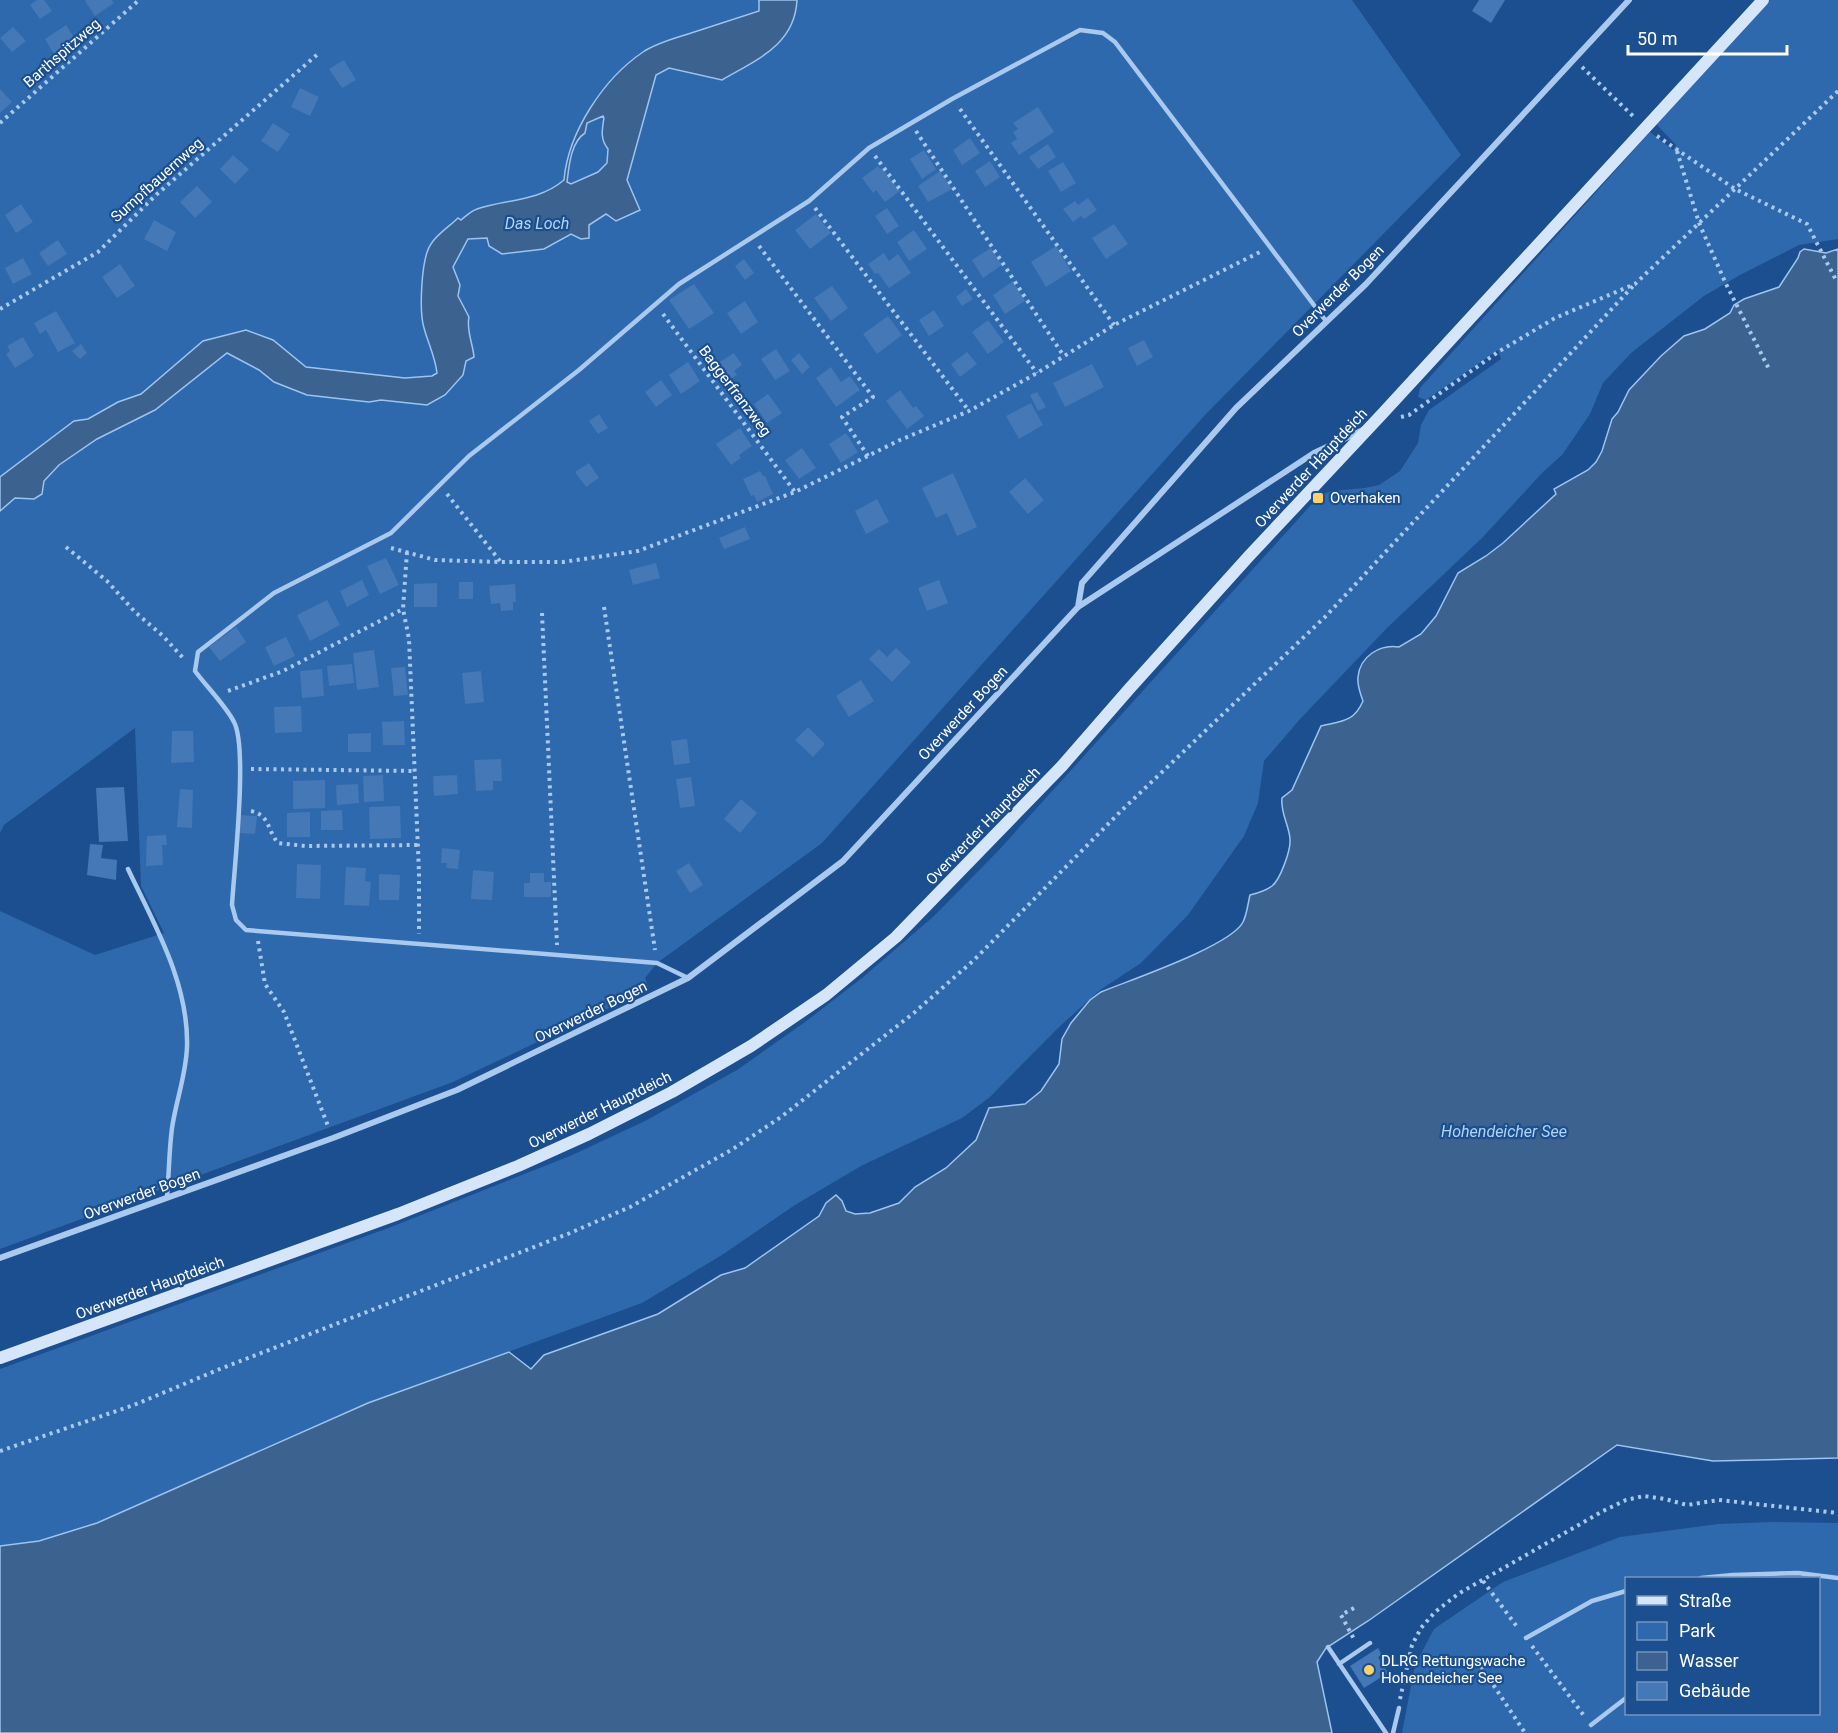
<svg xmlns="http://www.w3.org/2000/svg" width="1838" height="1733" font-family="Roboto,sans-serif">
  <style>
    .green { fill: #2e69ad; fill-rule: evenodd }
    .water { fill: #3c6290; stroke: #9cc4f0; stroke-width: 1.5; fill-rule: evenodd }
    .building { fill: #4478b7 }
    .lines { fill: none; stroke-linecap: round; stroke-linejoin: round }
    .path { stroke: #a9c9ee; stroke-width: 4; stroke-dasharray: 3 4.5; stroke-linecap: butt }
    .lane { stroke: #a9c9ee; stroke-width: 4.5 }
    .street { stroke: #a9c9ee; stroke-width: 6 }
    .secondary { stroke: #d6e6fa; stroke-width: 12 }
    .poi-dot { fill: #ffd166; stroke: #1b4f8f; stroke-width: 2 }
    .labels { text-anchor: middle; stroke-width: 4.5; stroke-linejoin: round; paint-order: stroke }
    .street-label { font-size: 15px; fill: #fff; stroke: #1b4f8f }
    .poi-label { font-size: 15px; fill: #fff; stroke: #1b4f8f; text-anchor: start }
    .water-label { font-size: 16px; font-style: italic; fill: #b5d3f5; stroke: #1b4f8f }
  </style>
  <rect width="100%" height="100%" fill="#1b4f8f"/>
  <path class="green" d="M0,0H1352L1461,155L1205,415L822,843L657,963L645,978L649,989L453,1082L0,1249V911L95,955L164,933L141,886L135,728L4,825L0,833Z
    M1770,0H1838V239L1799,245L1740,275L1704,296L1631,353L1603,383L1590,414L1562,455L1543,472L1482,538L1387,628L1302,717L1264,761L1258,803L1244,836L1188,915L1141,963L1100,990L1059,1027L990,1097L962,1118L861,1166L795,1205L722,1255L642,1303L368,1403L97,1523L39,1541L0,1546V1369L391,1227L570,1156L645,1121L737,1070L805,1022L862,978L934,916L998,851L1320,495L1332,491L1365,488L1379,485L1400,471L1418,443L1421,425L1429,410L1501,359L1498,350L1426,400L1418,397L1420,388L1650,132L1673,150L1676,145L1656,124Z
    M1771,1522L1838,1523V1733H1402L1415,1665L1434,1629L1503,1582L1620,1537L1718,1524ZM1626,1578H1818V1714H1626Z"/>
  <path class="water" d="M759,0H797C795,45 756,60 722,80L669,68L656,75L627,180L640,210L616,221L606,214L589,225V238L581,239L571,234L544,249L502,254L489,246L487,238L468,239L453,267L460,285L458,296L469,317C466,330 473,344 474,357L466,361L463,375L445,395L427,405L381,400L369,402L307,395L274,382L259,370L227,353L155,410L97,439L59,465L44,481L42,494L34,499L15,498L0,511V477L74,421L88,419L118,402L141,394L203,341L246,330L273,340L306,367L405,378L432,376L437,373C435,356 428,343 424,328C419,311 421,258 431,244C437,234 450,226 458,218L461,220C466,216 471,211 477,209C506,199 538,202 564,180C568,133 603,79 643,52C655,44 672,39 685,35C710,27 735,19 759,11ZM603,116L604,118C602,130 600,139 608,149L607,163L598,172L571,184L567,182C569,165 571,142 585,133L587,123Z
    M1804,249L1826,253L1838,249V1458L1713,1461L1617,1445L1368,1621L1326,1648L1317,1662L1332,1733H0V1546L39,1541L97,1523L368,1403L509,1352L531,1369L544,1355L658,1314L721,1275L745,1268L819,1216L826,1203L836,1195L842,1201L846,1211L855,1214L870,1213L899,1203L915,1187L946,1168L976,1140L989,1108L1025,1104L1041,1091L1059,1064L1062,1039L1071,1023L1090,1000L1101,992C1130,980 1231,946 1243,922C1247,914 1248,903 1250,895C1258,893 1265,891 1272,886C1280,880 1291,850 1290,839C1289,825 1280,812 1282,798L1292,790L1321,726C1342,721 1354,722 1363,701C1360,693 1357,685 1358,677C1360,656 1380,644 1399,647L1421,634L1436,616L1458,573L1486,556L1503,543L1556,494L1554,489L1588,470L1596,462L1602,451L1612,419L1618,412L1629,390L1661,356L1684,336L1705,329L1730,313L1734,305L1744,299L1779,287L1798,258L1800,252Z"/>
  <path class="building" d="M37,0H44L52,11L40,19L30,5Z
    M86,0H112L114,3L95,16L85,1Z
    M1479,0H1505L1491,23L1472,11Z
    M66,25L77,42L68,47L70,51L57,59L45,39Z
    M13,27L26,41L12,52L0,38Z
    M344,60L356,80L342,88L329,69Z
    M300,88L319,97L310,116L291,107Z
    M0,89L12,102L0,113Z
    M1038,107L1054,132L1019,155L1011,143L1017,139L1013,132L1018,129L1013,123Z
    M273,123L290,134L278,152L261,141Z
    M970,138L980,153L962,165L953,150Z
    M1048,144L1056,157L1038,169L1029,157Z
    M924,150L936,169L922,179L910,159Z
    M233,155L249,169L235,184L220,169Z
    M990,161L1000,177L985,187L975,171Z
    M1063,162L1076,183L1061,192L1048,171Z
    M878,166L880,169L882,168L900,191L885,202L876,190L873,193L862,178Z
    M940,171L952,189L928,202L918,186Z
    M197,186L212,202L195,218L180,202Z
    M1088,198L1097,210L1084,219L1081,216L1073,222L1063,209L1075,201L1078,205Z
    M21,204L33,222L16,233L5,215Z
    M887,208L899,226L887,234L875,216Z
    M816,214L831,233L810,249L795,230Z
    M154,220L176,232L167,251L144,239Z
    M1114,224L1128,244L1106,259L1092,238Z
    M914,230L927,249L909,261L897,242Z
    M58,240L67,254L48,266L39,253Z
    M1056,246L1071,271L1046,287L1031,262Z
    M991,248L1002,265L983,278L972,260Z
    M884,253L889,261L898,254L911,273L889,288L878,273L875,274L868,264Z
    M23,258L32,274L13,284L5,268Z
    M744,259L754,273L745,280L735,266Z
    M120,264L135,286L117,298L102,277Z
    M1013,281L1025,301L1005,314L993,295Z
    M694,284L714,313L689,329L669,300Z
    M832,286L848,308L831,321L814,298Z
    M966,289L973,299L962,306L956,297Z
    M745,301L758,322L741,334L727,313Z
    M934,310L944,326L929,336L919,320Z
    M56,311L75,343L58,352L46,330L40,334L34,323Z
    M888,316L902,335L877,354L863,334Z
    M988,320L1004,342L988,354L972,332Z
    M23,337L34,356L15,368L6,354L10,351L7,346Z
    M1144,340L1153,357L1137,366L1128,348Z
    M81,344L87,353L80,359L72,351Z
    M776,349L790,371L775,380L761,359Z
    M967,352L977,364L960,377L951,364Z
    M734,353L742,365L734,371L737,375L729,380L718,363Z
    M799,353L810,367L802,374L791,360Z
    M688,362L700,381L681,394L669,375Z
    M1092,364L1104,387L1065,407L1053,383Z
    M831,367L841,382L850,376L860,390L836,407L816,378Z
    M661,380L672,395L656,407L645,392Z
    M900,390L913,408L916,406L924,416L907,429L886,401Z
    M1037,392L1046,407L1038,411L1030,395Z
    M768,394L782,413L767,423L754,404Z
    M1031,403L1043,425L1019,439L1006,416Z
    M599,414L608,428L598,434L589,421Z
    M740,428L752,446L739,455L741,458L731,465L716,444Z
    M846,433L858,452L841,463L829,444Z
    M802,448L816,468L799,479L785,460Z
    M589,463L599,478L586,487L575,472Z
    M760,471L763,476H765L773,494L757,502L754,495L751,496L743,479Z
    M953,473L977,527L957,536L947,513L936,518L922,488Z
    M1025,478L1044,500L1028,514L1009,492Z
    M877,499L889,522L866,534L855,511Z
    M745,527L750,539L724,549L719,538Z
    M386,558L399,585L380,594L367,566Z
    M656,563L660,578L633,585L629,570Z
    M362,580L369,595L347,607L340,591Z
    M939,580L948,603L927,611L918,588Z
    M459,582H473V599H459Z
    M437,583V607H414V584Z
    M515,584L516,602H513V610L501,611L500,603L491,604L489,586Z
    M327,600L340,625L310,641L297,615Z
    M236,627L246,642L220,661L209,647Z
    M286,637L295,656L274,666L265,647Z
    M896,648L911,662L892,682L869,659L879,649L887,657Z
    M374,650L379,687L357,690L353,653Z
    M352,664L354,683L329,686L327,666Z
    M405,667L408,695L394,696L391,668Z
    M322,669L324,696L302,698L300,671Z
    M481,671L484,702L465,704L462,673Z
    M861,680L874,701L849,717L836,696Z
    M301,706L302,732L275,733L274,707Z
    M404,721L405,745H383L382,722Z
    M808,727L825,744L813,757L795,740Z
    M172,731H193L194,762L171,763Z
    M371,733V752H348V734Z
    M687,739L690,763L674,765L671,741Z
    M501,759L502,781H493V790L476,791L474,760Z
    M383,775L384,801L364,802L363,776Z
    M457,775L458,794L434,796L433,776Z
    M691,777L695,806L680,808L676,779Z
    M325,780V808L293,809V781Z
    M358,784L359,803L337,805L336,785Z
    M124,787L128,841L99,842L96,788Z
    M180,789L193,790L192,828L177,827Z
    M741,799L757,813L740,833L724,819Z
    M400,806L401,838L370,839L369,807Z
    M342,810L343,830H321V811Z
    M310,812V837H287V813Z
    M240,815L257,816L255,834L239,833Z
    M166,835L167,845H162L163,865L146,866L147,836Z
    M90,844L103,845L101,858L117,860L116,880L87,875Z
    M442,848L460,850L458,869L446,868L447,863H441Z
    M689,863L703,885L690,893L676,871Z
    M297,864L321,865L320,899L296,898Z
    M346,867L366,868L365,881L371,882L369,906L344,905Z
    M473,870L494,872L492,900L471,899Z
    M530,873H544V882H551V897H524V883H530Z
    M379,874L400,875L399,900H379Z
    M1378,1648L1382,1655L1378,1657L1388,1673L1364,1688L1350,1666Z"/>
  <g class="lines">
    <path class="path" d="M1582,67L1635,118
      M960,109L1114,325
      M0,123L139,0
      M916,131L1063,355
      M1657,136L1735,189L1807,224L1837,282
      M1677,151L1699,223L1726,284L1770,371
      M875,156L1037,373
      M815,208L969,411
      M759,246L873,397L842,417L868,456
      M0,309L98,252L156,195L319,53
      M663,314L795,492
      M1401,417L1409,415L1498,352L1555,318L1635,284L1838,91
      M447,494L500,561
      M66,547L107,581L135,612L163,636L185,660
      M391,548L435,560L501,562H563L638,551L795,492L900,440L969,411L1037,373L1114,325L1260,252
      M407,552L403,609L409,639L419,873V934
      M604,607L655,950
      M542,613L557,945
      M228,691L283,671L403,609
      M251,769L415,771
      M251,811C270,815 267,830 278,843L305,846L418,845
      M258,941L265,984L284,1012L328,1126
      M0,1451L134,1405L220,1369L570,1233L630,1207L733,1149L781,1117L915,1012L974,960L1120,812L1325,617L1635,284
      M1483,1581L1518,1628
      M1354,1608L1341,1615L1355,1641
      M1532,1646L1585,1717
      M1477,1660L1525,1733
      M1400,1699L1412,1645L1421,1628L1435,1612L1458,1594L1603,1511L1626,1500L1644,1496L1665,1499L1687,1505L1719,1500L1838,1513"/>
    <path class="lane" d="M128,869C154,924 189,983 187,1047C186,1075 176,1101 172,1128C169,1151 169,1174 167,1197
      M688,978L657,963L246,930L236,920L232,905C234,870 248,748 234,722C226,706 206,686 195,671L198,652L274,593L391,533L469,456L579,370L679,284L809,201L869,148L952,99L1080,30L1103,33L1115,42L1326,321
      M1701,1578L1733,1575L1798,1573L1838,1578
      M1526,1638L1592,1601L1626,1591
      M1328,1647L1386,1733
      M1339,1664L1370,1643
      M1591,1725L1626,1698
      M1393,1733L1399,1708"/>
    <path class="street" d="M1078,607L1082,583L1236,408L1366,284L1629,0
      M0,1258L333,1138L457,1090L688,978L843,861L1078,607L1314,453L1363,430"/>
    <path class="secondary" d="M0,1358L398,1214L518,1166L589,1134L672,1092L751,1046L826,995L896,937L1062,766L1130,688L1249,556L1383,413L1763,0"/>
  </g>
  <g class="poi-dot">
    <rect x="1312" y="492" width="12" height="12" rx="3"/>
    <circle cx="1369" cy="1670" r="6"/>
  </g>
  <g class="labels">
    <g class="street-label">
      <text transform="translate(62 53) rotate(-41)" y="5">Barthspitzweg</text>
      <text transform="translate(157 180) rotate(-42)" y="5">Sumpfbauernweg</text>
      <text transform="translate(1338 291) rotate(-45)" y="5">Overwerder Bogen</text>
      <text transform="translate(735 391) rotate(53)" y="5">Baggerfranzweg</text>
      <text transform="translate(1311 468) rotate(-47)" y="5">Overwerder Hauptdeich</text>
      <text transform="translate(963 713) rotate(-47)" y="5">Overwerder Bogen</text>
      <text transform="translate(983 826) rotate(-46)" y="5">Overwerder Hauptdeich</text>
      <text transform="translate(591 1012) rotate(-26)" y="5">Overwerder Bogen</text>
      <text transform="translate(600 1110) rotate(-26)" y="5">Overwerder Hauptdeich</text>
      <text transform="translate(142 1194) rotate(-20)" y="5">Overwerder Bogen</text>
      <text transform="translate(150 1288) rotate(-20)" y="5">Overwerder Hauptdeich</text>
    </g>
    <g class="poi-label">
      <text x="1330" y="503">Overhaken</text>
      <text x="1381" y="1666">DLRG Rettungswache<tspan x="1381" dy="17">Hohendeicher See</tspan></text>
    </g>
    <g class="water-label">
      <text x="537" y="229">Das Loch</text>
      <text x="1504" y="1137">Hohendeicher See</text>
    </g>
  </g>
  <rect x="1625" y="1577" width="195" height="138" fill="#1b4f8f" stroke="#7695bc" stroke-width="1.5"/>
  <rect x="1637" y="1596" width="30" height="9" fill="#d6e6fa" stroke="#7695bc" stroke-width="1.5"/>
  <text x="1679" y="1607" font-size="18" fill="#ffffff">Straße</text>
  <rect x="1637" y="1622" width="30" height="18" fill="#2e69ad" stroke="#7695bc" stroke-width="1.5"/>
  <text x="1679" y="1637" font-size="18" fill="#ffffff">Park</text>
  <rect x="1637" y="1652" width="30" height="18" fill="#3c6290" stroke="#7695bc" stroke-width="1.5"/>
  <text x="1679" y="1667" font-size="18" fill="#ffffff">Wasser</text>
  <rect x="1637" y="1682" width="30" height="18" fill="#4478b7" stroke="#7695bc" stroke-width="1.5"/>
  <text x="1679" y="1697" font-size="18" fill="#ffffff">Gebäude</text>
  <path d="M1628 45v9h159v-9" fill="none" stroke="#ffffff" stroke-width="3"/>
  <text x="1637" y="45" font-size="18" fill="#ffffff" stroke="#1b4f8f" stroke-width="4.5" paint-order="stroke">50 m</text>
</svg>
